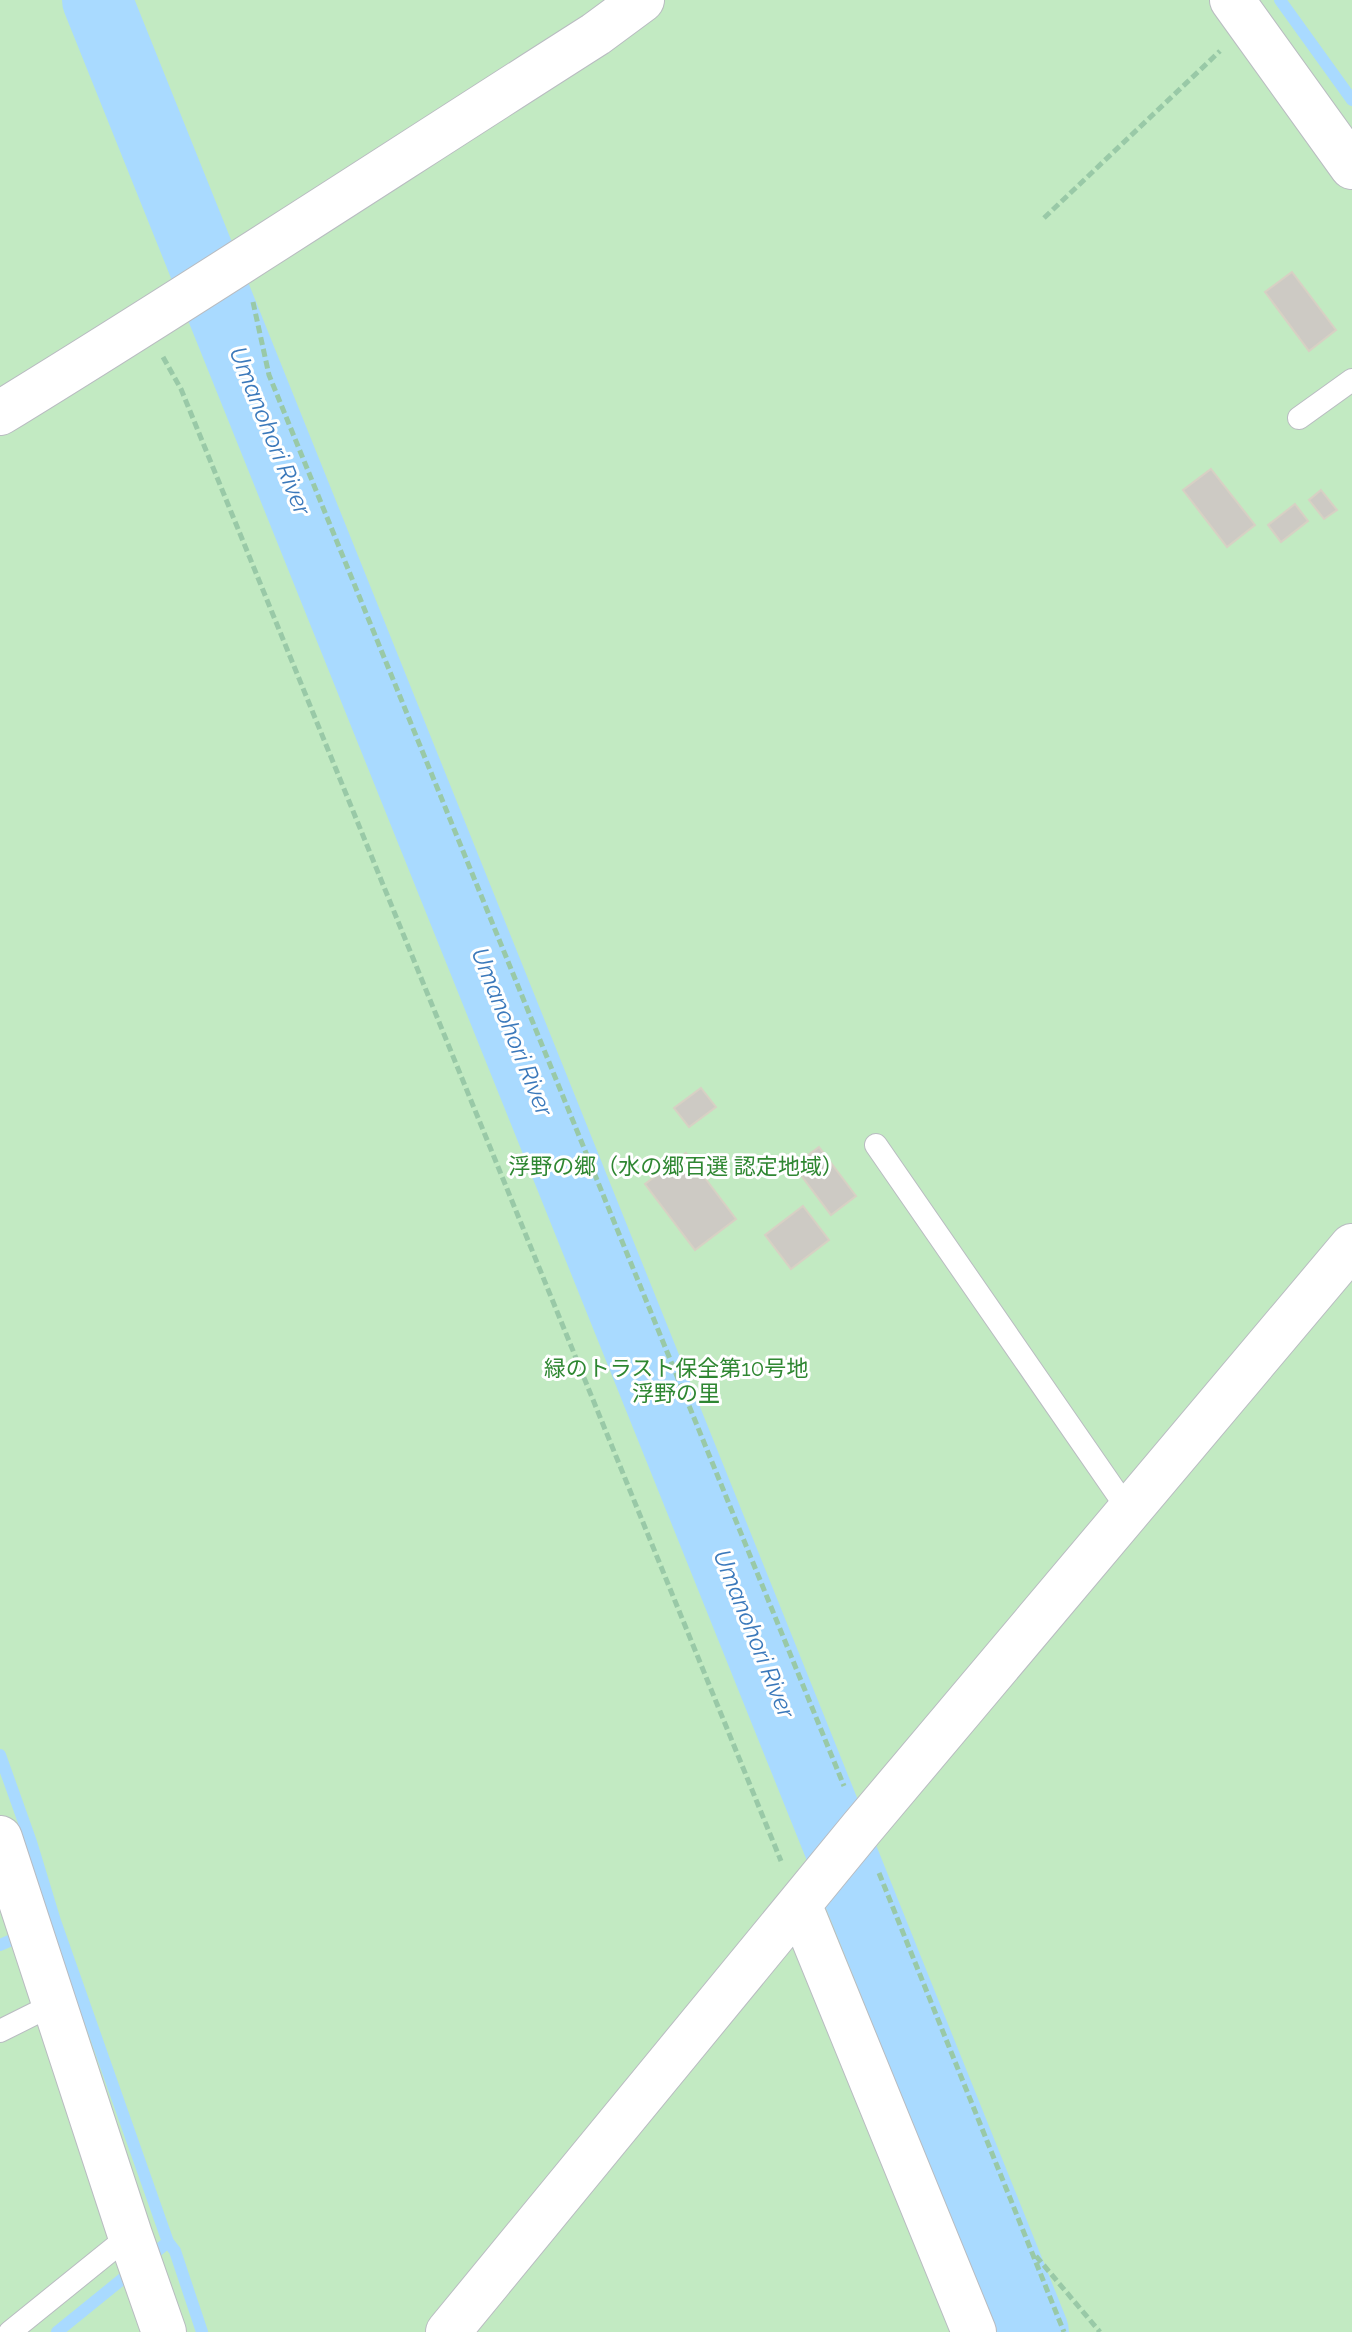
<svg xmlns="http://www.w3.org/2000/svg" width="1352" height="2332" font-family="Raleway,'Noto Sans JP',sans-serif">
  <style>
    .green { fill: #c2eac2 }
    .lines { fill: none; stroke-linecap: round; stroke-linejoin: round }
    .stream { stroke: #a9daff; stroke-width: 12 }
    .river { stroke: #a9daff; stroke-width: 70 }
    .building { fill: #cdcac4; stroke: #d7d1c4; stroke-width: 2 }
    .lane-casing { stroke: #b9bcc1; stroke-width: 24 }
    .street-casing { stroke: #b9bcc1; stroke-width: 46 }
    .path { stroke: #99c9a7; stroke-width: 5; stroke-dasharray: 8 4; stroke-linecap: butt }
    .lane { stroke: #fff; stroke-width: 22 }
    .street { stroke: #fff; stroke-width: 44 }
    .labels { text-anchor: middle; stroke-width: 6; stroke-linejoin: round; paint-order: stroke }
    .park-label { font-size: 22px; fill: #2f8732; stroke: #fff }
    .water-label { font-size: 24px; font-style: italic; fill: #3b79bb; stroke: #fff }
  </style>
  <rect width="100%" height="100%" fill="#f1efe7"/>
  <path class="green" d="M0,0H1352V2332H0Z"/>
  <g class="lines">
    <path class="stream" d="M1280,0L1352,100
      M0,1755L31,1842L55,1921L168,2242L175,2251L202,2332
      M0,1945L23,1935
      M57,2332L168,2242"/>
    <path class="river" d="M97,0L1034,2332"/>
  </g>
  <path class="building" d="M1292,272L1336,330L1309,351L1265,292Z
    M1211,469L1255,525L1227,547L1183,490Z
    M1321,490L1337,510L1324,519L1309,500Z
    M1295,504L1308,521L1281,542L1268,525Z
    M701,1088L716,1107L689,1127L674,1108Z
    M819,1147L856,1196L831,1215L794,1166Z
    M686,1153L736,1219L695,1250L645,1184Z
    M803,1206L829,1240L791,1269L765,1235Z"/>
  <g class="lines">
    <g class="lane-casing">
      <path id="lane" d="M1299,418L1352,380
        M876,1145L1129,1511
        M0,2031L54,2004
        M10,2332L130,2235"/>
    </g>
    <g class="street-casing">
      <path id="street" d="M1232,0L1352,167
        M0,413C201,290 398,160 596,34L642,0
        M0,1838L130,2235L164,2332
        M800,1906L974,2332
        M448,2332L861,1829L1352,1246"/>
    </g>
    <path class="path" d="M1044,218L1220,51
      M253,302L269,375L844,1786
      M163,357L181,389L781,1861
      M879,1873L1064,2332
      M1036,2256L1100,2332"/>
    <use href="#lane" class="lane"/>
    <use href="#street" class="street"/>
  </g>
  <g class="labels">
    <g class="park-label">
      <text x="676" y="1174">浮野の郷（水の郷百選 認定地域）</text>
      <text x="676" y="1376">緑のトラスト保全第10号地<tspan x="676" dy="25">浮野の里</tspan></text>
    </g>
    <g class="water-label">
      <text transform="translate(270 431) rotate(68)" y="8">Umanohori River</text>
      <text transform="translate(512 1032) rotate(68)" y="8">Umanohori River</text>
      <text transform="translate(754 1634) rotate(68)" y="8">Umanohori River</text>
    </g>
  </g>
</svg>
